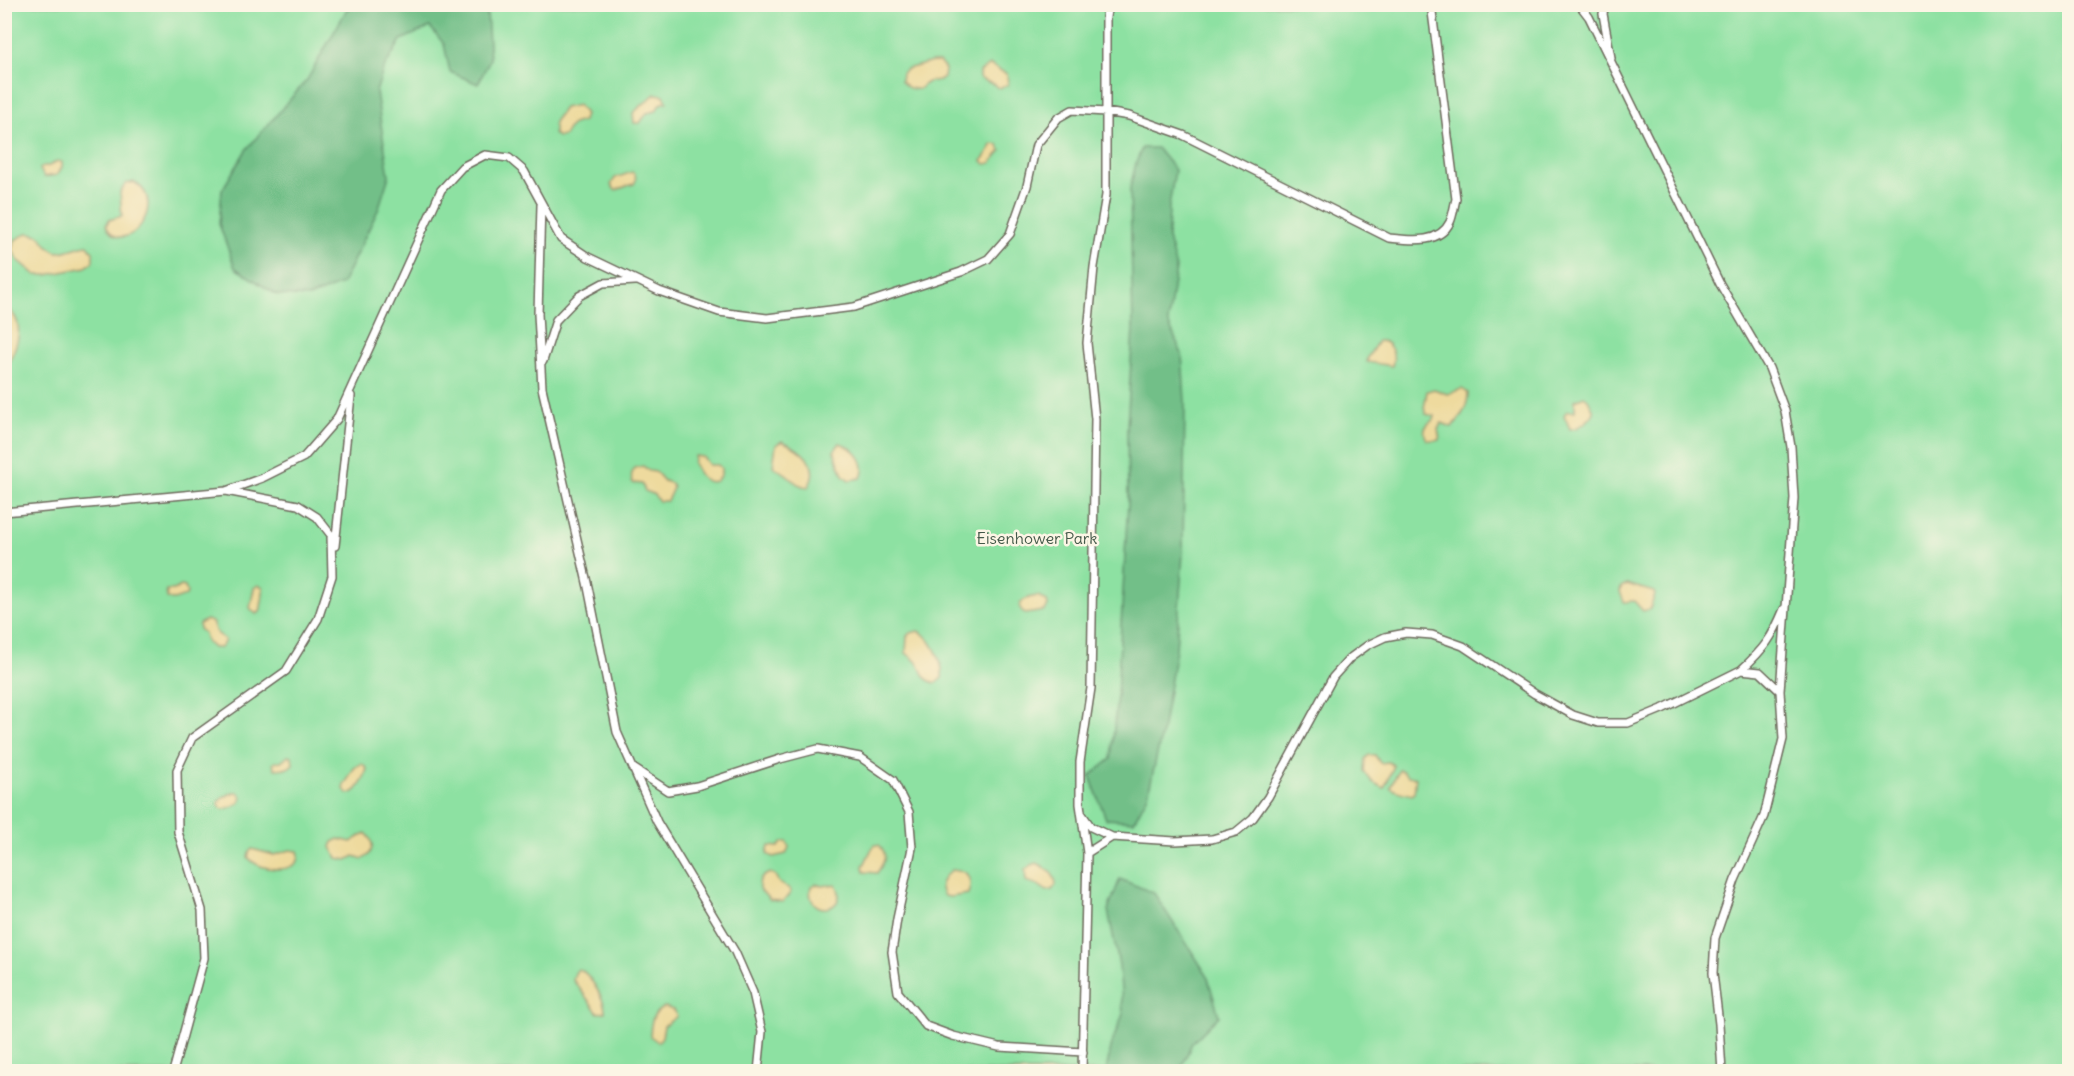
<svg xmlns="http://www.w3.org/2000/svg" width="2074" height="1076" font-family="Delius,sans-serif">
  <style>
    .green { fill: #8de1a2; stroke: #5c8666; stroke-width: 1.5 }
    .forest { fill: #72bf88; stroke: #4e755a; stroke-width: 1.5 }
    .sand { fill: #eeda9e; stroke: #8c8264; stroke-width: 1.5 }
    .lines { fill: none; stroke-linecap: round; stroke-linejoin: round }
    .service-casing { stroke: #6e6a5d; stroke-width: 10 }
    .service { stroke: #fff; stroke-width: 7 }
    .labels { text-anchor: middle; stroke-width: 5; stroke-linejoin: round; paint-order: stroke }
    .park-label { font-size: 16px; fill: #445849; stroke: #fcf5e5 }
  </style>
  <rect width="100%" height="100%" fill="#fcf5e5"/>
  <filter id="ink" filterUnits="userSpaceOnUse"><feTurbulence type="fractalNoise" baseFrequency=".0167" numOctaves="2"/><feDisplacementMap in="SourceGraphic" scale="12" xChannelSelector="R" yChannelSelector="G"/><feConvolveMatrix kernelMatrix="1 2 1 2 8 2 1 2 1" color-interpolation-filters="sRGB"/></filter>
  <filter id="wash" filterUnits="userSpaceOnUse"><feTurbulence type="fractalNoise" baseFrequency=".008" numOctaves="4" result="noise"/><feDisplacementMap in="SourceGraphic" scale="24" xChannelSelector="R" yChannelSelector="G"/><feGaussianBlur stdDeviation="1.35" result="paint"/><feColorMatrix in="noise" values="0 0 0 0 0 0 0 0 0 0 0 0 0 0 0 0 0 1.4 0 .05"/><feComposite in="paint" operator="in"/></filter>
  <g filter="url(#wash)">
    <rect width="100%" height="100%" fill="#ebdfba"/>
    <path class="green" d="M5,5H2069V1071L5,1072Z"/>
    <path class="forest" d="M354,5H492L487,13L490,59L478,84L450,72L444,44L430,27L401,40L383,70L376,92L389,176L378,210L342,284L309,297L277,295L235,268L219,224L222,190L246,150L307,80L347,9Z
      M1142,148H1157L1175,170L1169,206L1168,238L1176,268L1168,322L1182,354L1185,402L1183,553L1176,649L1162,732L1148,795L1134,821L1106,819L1090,776L1111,759L1117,696L1128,502L1127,428L1133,328L1130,188L1136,163Z
      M1120,879L1154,893L1207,975L1219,1016L1192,1043L1180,1071H1106L1112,1043L1123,1014L1119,965L1108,910Z"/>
    <path class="sand" d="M932,62H939L945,69L944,78C933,84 930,77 919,89C910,90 906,87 901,81L902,73L907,69Z
      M990,65L1007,74L1008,85L999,88C993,82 985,83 979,77V72Z
      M655,94L664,95L667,102L660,104L656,111L647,113L640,123H634L633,113Z
      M578,105L585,114L583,121C568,125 571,124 564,136L558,137L554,134V122L564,108Z
      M993,144L999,145L1001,151L991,163L985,164L982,161Z
      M57,161L62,162V167L57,175L44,177L40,169L44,166H49Z
      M632,172L635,174L636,180L634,184C627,185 622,189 615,190L611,185L615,178Z
      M134,182C172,204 122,262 106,225L109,220L122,216L120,192L126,184Z
      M27,233C46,233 42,245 55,251C61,255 79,245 88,245L93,252V261L86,267L47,275H36L17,259L12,248L15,240Z
      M5,307C29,322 16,350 5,368Z
      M1378,341C1391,340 1396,355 1392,366L1367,362L1368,357Z
      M1434,389L1447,394L1462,389L1468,393C1468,406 1461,418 1452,427L1442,423L1438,429L1440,440H1427C1422,431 1425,424 1434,420L1435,416L1426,414L1424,408L1427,391Z
      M1584,396L1588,399L1594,412C1591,420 1578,429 1570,429L1564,415L1567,411H1575V400Z
      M782,441C801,449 822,465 808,487C796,486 794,480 786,474C781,471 778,470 773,466L776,445Z
      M840,443C855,448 868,462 861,478L849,480L843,475L834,451Z
      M695,456L703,457L709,465H718L721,468V475L716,481C704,485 698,473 693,463Z
      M643,466L649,471L656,472L664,481L671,483L673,488L667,501H659L653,494L645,491L642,484L633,483C630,477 631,473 634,468Z
      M1627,584L1654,592L1655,595L1650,609L1643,611L1634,601L1624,602L1620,592L1621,587Z
      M258,585L263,587C264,590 261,608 260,612L256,614L250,608L254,588Z
      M181,586L185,587L187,592L186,596L174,600L167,598L166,590H174Z
      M1038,596L1047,601L1048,606L1045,611L1025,614C1011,602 1029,597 1038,596Z
      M206,620L212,622L216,632L225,640L221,648H213L206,641L204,633L199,629V624Z
      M918,631C932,637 944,663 942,678L936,683C923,680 924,675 918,664C916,660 910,656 906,653L907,636L911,633Z
      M1369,755H1375L1380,763L1388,762L1393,765V768L1384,788L1372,782L1364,771L1365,759Z
      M288,756H292L293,764L288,768L275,769L273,764L275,762L281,761Z
      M362,764L365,766L367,769C364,779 358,793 348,794L344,789V784C352,777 350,766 362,764Z
      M1399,770H1401L1408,776L1416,777L1414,793L1412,795C1405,793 1395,792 1390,787Z
      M235,792H238L242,797C241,805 230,808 222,809L219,806L218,802C222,798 229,794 235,792Z
      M366,833C375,842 374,854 363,859L354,856L347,860L337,858L331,847L333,842L339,839L351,842Z
      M783,842H787L789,847L786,854L773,857L767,854L769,846L778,847Z
      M875,845H879C889,855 884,863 877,873L864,872L863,866C868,859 869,851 875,845Z
      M252,849L274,855L290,850L298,851C306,874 260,874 248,857L249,852Z
      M1037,863C1046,867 1056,875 1056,885L1052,890L1047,891L1038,885L1026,881L1025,870L1031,865Z
      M952,870L965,872C971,879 971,885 968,894L950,897L944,896C937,886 943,876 952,870Z
      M770,873L775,875L779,883L790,889L791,892L783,902L770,900L759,889C758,880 762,876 770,873Z
      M816,884L822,886L836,884C851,913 804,918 811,886Z
      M578,969C589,971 606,1002 605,1012L598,1013L573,980L575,973Z
      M665,1007L673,1010L677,1016L664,1026L662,1037L658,1042L650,1036C651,1022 651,1013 665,1007Z"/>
  </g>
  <g filter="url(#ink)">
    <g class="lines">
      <g class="service-casing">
        <path id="service" d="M1579,4L1589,17L1720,284L1769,368L1785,411L1791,447L1794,498L1780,691
          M1605,4L1603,14L1611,58
          M541,205L538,314L542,388L588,587L617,732L657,822L735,952L753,993L762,1032L758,1072
          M543,361L556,320L579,296L603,283L635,281
          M226,491L262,478L304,457L337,419L441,190L462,167L485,155L509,158L524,171L561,239L588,257L659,291L719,312L767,318L854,307L961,272L988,259L1010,234L1027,186L1036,145L1058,118L1072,110L1106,112L1129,116L1183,135L1389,238C1410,240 1439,245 1450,222C1453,216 1454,206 1456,199L1431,4
          M4,512L226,491L298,505L317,517L331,535L332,576L318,619L286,671L192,738L177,770L178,832L202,910L204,958L173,1072
          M335,546L351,396
          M1741,670C1765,648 1772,638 1784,609
          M633,768L668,791L697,786L780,759L818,749L860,757L893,780L909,812L912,848L897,919L892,952L898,992L926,1026L953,1036L999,1047L1083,1052
          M1082,814L1091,827L1112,837L1175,841L1212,839L1236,832L1253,818L1268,797L1333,677L1350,658L1368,645L1385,637L1406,633L1432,635L1463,646L1535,694L1573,715L1598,723H1628L1662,709L1741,670L1760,672L1780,691L1783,739L1764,816L1735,880L1715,938L1713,973L1719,1024L1722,1072
          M1087,853L1112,837
          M1082,1072L1087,853L1080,804V762L1091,688L1095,419L1087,343L1094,267L1106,195V17L1108,4"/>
      </g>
      <use href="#service" class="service"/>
    </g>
  </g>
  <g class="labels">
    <g class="park-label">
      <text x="1037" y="544">Eisenhower Park</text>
    </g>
  </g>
  <rect width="2074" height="1076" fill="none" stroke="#fcf5e5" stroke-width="24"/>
</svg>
